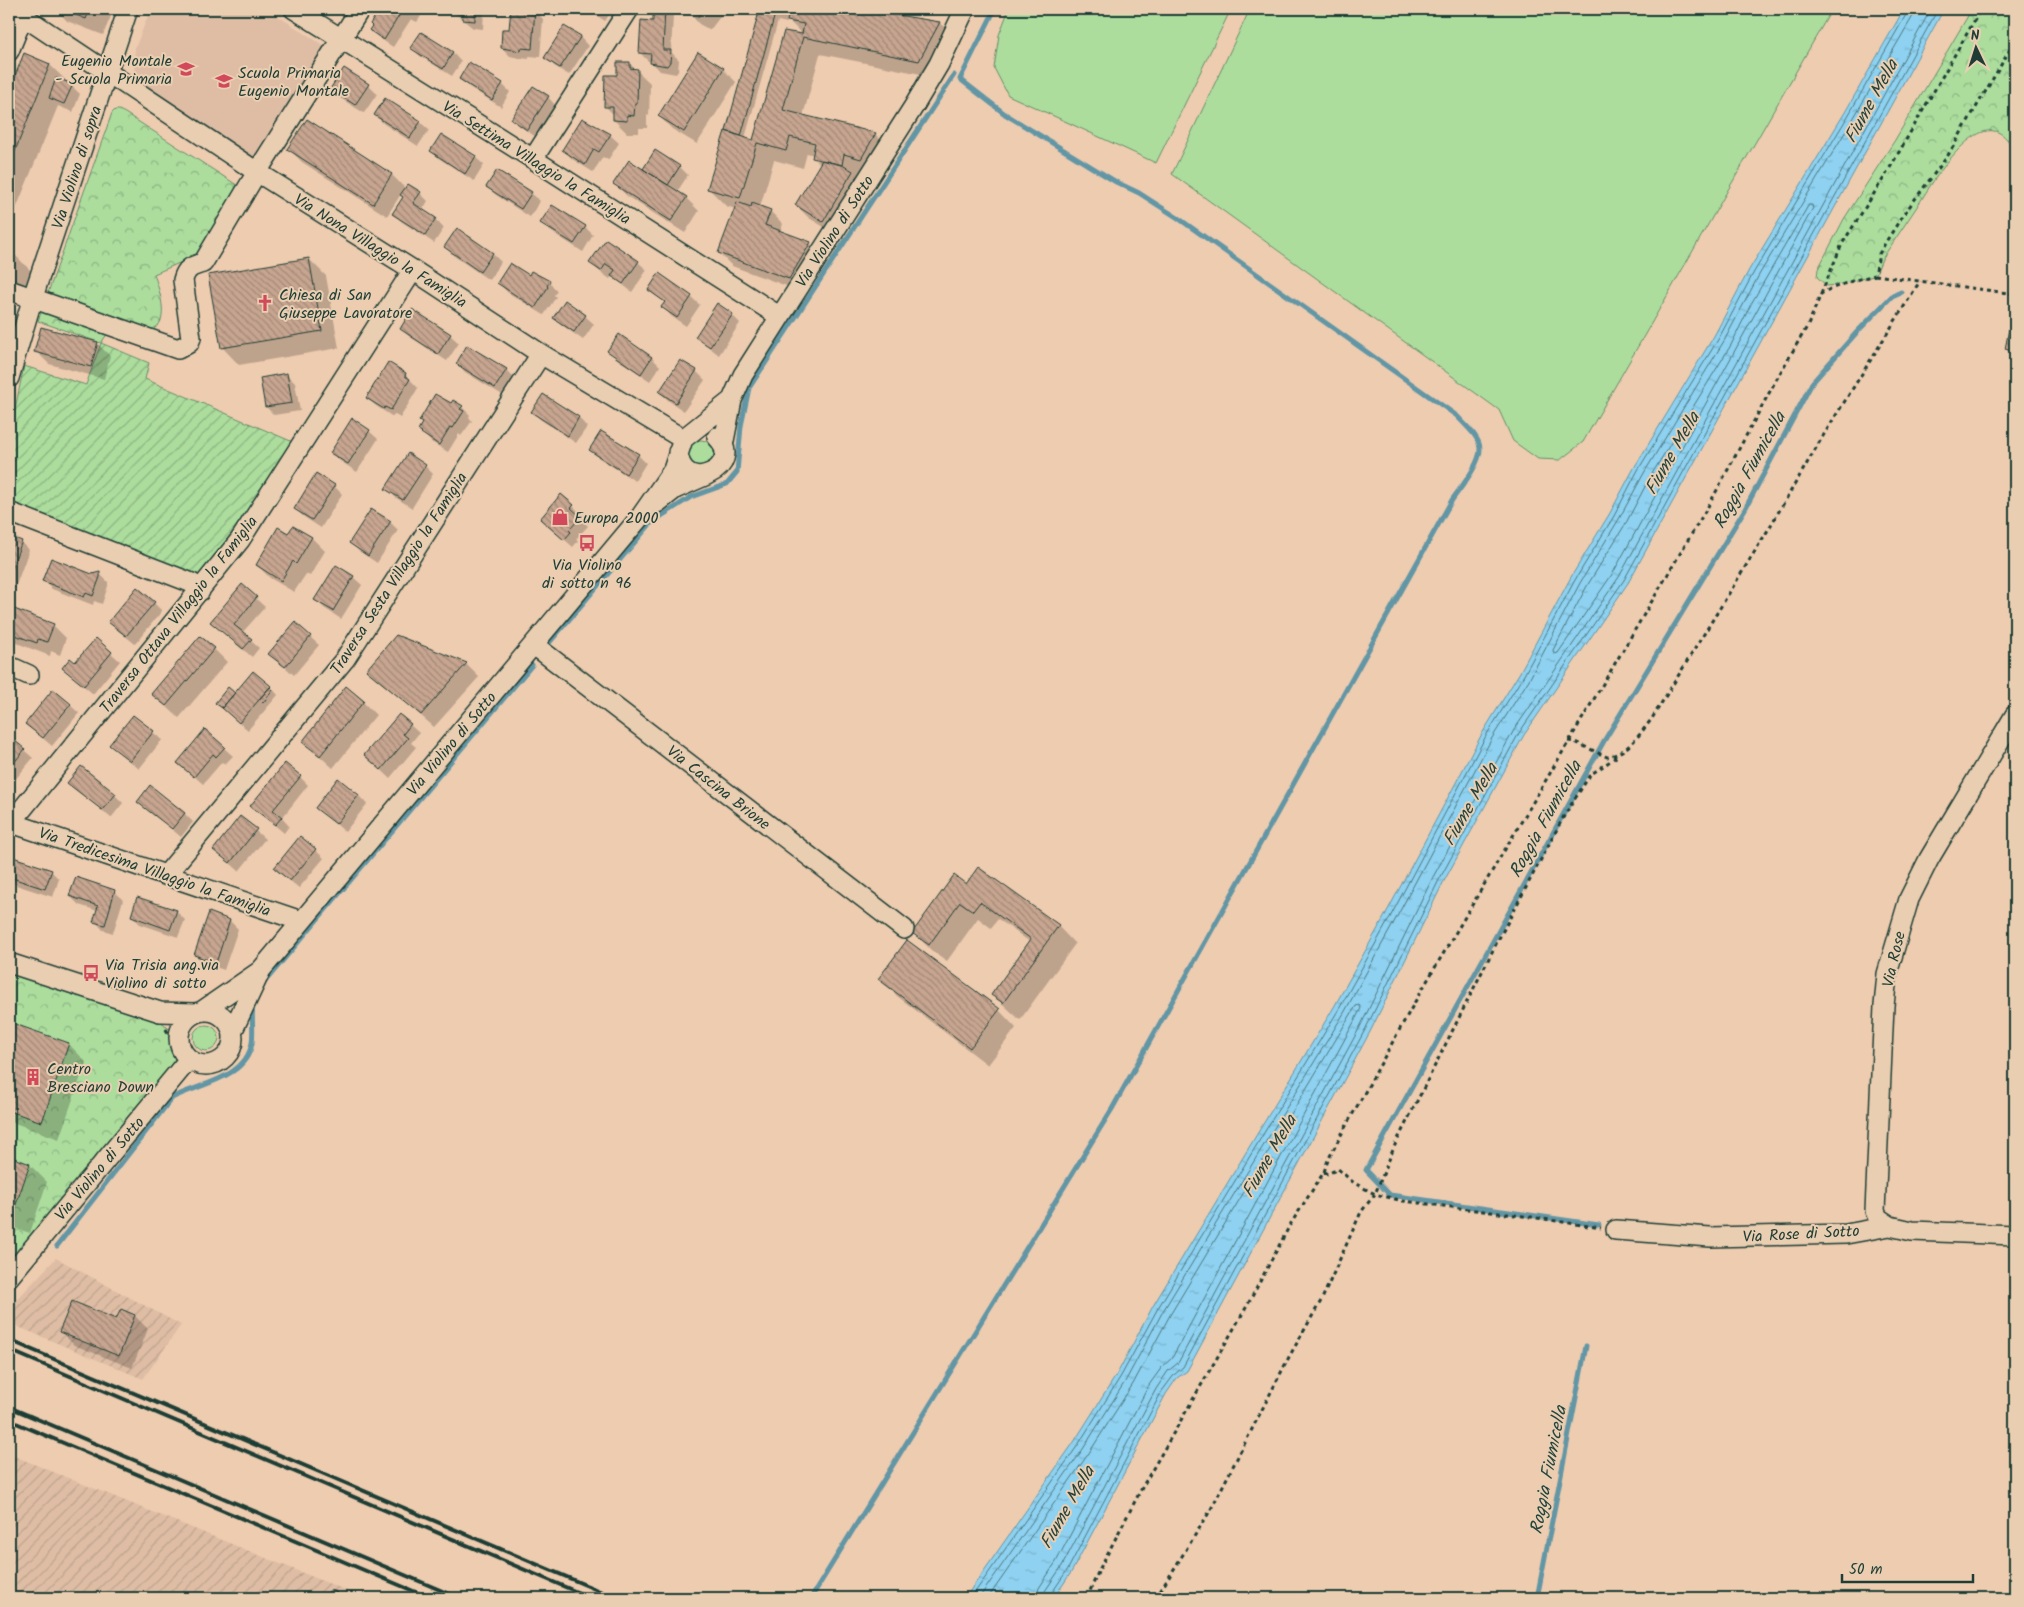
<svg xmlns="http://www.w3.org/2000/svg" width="2024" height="1607" font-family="Kalam,sans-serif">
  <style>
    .built { fill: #debda4 }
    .industrial { fill: url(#industrial-furrows) }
    .grass { fill: #acdd9d; stroke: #668d68 }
    .park { fill: url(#park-crowns); stroke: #668d68 }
    .garden { fill: url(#garden-furrows); stroke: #668d68 }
    .water { fill: url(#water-ripples); stroke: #6296a5 }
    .shadow { fill: #0003; fill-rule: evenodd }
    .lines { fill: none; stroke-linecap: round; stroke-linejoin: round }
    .shore { stroke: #4b787f; stroke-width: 1 }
    .stream { stroke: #6296a5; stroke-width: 5 }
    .building { fill: url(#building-back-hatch); stroke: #1f3d34 }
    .lane-casing { stroke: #1f3d34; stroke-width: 12 }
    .street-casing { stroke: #1f3d34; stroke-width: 22 }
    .path { stroke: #1f3d34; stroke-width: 3; stroke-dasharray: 4 4; stroke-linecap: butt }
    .lane { stroke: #eaceb1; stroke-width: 9 }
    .street { stroke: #eaceb1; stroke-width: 19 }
    .rail { stroke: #1f3d34; stroke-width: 4 }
    .labels { text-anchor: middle; stroke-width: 4; stroke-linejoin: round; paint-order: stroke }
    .poi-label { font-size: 16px; fill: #1f3d34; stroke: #eaceb1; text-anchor: start }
    .street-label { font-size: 16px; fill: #1f3d34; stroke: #eaceb1 }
    .water-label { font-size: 18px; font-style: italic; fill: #25443d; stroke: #eaceb1 }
  </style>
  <defs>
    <pattern id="industrial-furrows" width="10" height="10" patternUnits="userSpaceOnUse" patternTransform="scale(1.25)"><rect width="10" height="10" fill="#debda4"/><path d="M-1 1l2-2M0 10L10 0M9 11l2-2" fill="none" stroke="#bea38e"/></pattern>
    <pattern id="park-crowns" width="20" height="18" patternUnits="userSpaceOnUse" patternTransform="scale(1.25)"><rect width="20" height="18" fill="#acdd9d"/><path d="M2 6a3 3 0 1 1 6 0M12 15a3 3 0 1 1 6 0" fill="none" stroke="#8bb481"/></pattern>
    <pattern id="garden-furrows" width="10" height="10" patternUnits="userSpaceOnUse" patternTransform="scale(1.25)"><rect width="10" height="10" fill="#acdd9d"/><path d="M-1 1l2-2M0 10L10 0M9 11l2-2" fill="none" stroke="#8bb481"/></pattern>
    <pattern id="water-ripples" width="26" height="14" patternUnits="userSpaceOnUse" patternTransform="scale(1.25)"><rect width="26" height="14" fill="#8ed1f0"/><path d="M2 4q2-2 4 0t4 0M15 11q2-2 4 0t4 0" fill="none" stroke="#7ab4ce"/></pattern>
    <pattern id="building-back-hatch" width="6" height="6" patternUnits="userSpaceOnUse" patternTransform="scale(1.25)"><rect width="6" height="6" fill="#c7a590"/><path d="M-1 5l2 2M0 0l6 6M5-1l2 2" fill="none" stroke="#a18876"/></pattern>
  </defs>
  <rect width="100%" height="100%" fill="#eeccb0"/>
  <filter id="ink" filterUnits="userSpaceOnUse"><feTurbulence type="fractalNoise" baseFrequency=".02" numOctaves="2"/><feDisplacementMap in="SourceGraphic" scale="10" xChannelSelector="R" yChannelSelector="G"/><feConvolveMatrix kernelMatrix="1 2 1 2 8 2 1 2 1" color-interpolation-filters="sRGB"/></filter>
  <g filter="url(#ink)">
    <path class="built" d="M151,9H267L329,49L256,161L142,86L135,76L134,64L135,48Z"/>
    <path class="industrial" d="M56,1258L181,1325L143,1379L9,1323V1308Z
      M9,1454L365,1598H9Z"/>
    <path class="grass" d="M1009,9H1231L1156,163L1008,95L994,68L999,35Z
      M1250,9H1832L1583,442L1560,460L1538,459L1513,441L1499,410L1172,174Z
      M688 453a13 13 0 1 1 26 0a13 13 0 1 1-26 0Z
      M193 1038a13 13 0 1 1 26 0a13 13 0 1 1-26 0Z"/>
    <path class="park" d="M1972,9H2015V145H2011C1983,97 1932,183 1918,205C1906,223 1894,241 1882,259L1875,276C1859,278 1844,285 1827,286L1817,277L1818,269L1844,219L1895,140Z
      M115,110H119L125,113L243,189L206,247L193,257L154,274C159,289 174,331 145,330C135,330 124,326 114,324L101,343L38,321L112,113Z
      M9,970L157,1019C178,1033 180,1045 172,1068L9,1268Z"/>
    <path class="garden" d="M101,343L149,363L145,379L293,442L199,581L9,504V438L24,366L86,385Z"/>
    <path class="water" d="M1904,9H1944L1628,583L1524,735L1443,883L1371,1030L1187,1371L1177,1378L1166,1394L1072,1571L1054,1598H965L1074,1442L1117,1374L1153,1306L1334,1007L1382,921L1483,732L1520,672L1571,577L1610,513L1634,468L1714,336L1749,270L1844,114Z"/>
    <path class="shadow" d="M56,9H114L103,35L67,21Z
      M381,9H414L421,16L417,22L411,19L393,47L379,38L370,30L373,26L371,24Z
      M453,9H484L483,29L473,28L453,12Z
      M512,9H533L543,19L540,57L529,56V59L519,58L510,56L502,48L510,31Z
      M587,9H613L605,21Z
      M654,9H666L673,16L671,52L679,60L678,71L676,74L660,71L651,61H648L640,53L654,22Z
      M686,9H726L710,30L699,24Z
      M752,9H782L790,16L792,9H853L940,23L957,40L936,77L820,54L803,116L875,134L892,151L836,234L809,218L796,205L821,165L813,157L814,155L807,153L803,168L774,160L760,207L770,211L783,224L780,232L810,243L823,256L803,292L732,266L719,253L736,209L726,206L708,188L730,134L727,131L759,17ZM787,19L804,36L785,33L754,141L745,138L778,21L787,23Z
      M421,33L453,53L461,62L452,76L420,56L412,48Z
      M580,37L588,46L569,75L554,66L546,57Z
      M25,54L50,65L80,94L73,112L58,106L9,226V94Z
      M630,64L650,83L649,116L647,115V128H639V133H627L614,120V115L605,106L618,76Z
      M723,69L736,82L697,144L672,129L659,116Z
      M344,70L368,85L377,94L364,113L340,98L332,89Z
      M460,78L502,84L510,92L501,107L469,87Z
      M548,97L556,106L536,137L521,127L513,119Z
      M375,115L420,122L429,130L418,146L384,124Z
      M307,121L392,175L406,189L420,193L428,201L422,211L435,219L444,228L434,243L402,222L393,214L404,197L401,194L387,216L302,162L289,149Z
      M610,135L619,143L608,160L603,157L593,172L572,159L564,150Z
      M432,151L475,157L484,165L474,181L440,159Z
      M680,167L688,175L677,192L686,198L699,211L685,233L628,197L615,184L643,171Z
      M487,187L531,193L540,201L530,217L496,195Z
      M542,223L585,227L593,235L583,252L550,231Z
      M457,230L493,254L501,262L489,280L454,256L445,247Z
      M606,240L638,262L647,270L632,292L612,276L610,279L599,271L591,263Z
      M9,253L14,254L31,271L27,286L9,281Z
      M309,259L326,276L339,348L239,365L222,347Z
      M529,277L549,282L557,291L554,295L556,297L544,315L507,292L499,283Z
      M649,290L691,297L700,305L686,326L671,316L663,307L665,303Z
      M565,302L585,316L594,324L583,340L563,326L555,318Z
      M732,315L740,323L719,355L696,337Z
      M401,329L450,335L459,343L447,361L410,337Z
      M2010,331L2015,332V357L2006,349Z
      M619,336L652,358L660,366L650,381L617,359L609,351Z
      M97,343L110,356L104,379L49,364L36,351Z
      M680,361L696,371L705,380L684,411L669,401L660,392Z
      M457,364L506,370L514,378L504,396L465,372Z
      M405,374L418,388L400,418L394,414L393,417L376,406L367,398Z
      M287,375L295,383L300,411L274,415L266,407Z
      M543,395L579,418L587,427L576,443L541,420L532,412Z
      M451,405L462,407L470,415L469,417L472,421L461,436L459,434L448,452L431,442L423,433V424Z
      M369,431L378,439L357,472L340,461L331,452Z
      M591,450L638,455L646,463L635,481L599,458Z
      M425,466L433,474L412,508L395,497L387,488Z
      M334,486L342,494L321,528L304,517L295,509Z
      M573,506L581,514L579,517L588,526L576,539L578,541L573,547L550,527Z
      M390,522L398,530L377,563L359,551L351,543Z
      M294,527L312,538L325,551L310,576L306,574L294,592L270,578L257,565L289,535Z
      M9,537L21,542L29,550L15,588L9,585Z
      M99,573L108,582V586L102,604L94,601L93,605L52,589L44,581Z
      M353,577L362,585L341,619L324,608L316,600Z
      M242,586L265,607L242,633L259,648L252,657L220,630Z
      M154,603L162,611L135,644L118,630Z
      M9,608L53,625L66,638L60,655L51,651L50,656L9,640Z
      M295,624L319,645L294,675L270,654Z
      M396,637L466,664L479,677L434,727L368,670Z
      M96,640L120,661L93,694L63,668L76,664Z
      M214,649L227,662L179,718L153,694Z
      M271,687L278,695L248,730L232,717L235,695Z
      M54,691L79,713L52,746L26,724Z
      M363,702L376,715L333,768L303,741Z
      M399,715L419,733L411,743L416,747L390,778L374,763Z
      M134,716L162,740L139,769L111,745Z
      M9,737L33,758L9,787Z
      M224,748L233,756L225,764L222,762L203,784L179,763Z
      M300,777L308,785L282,818L289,826L284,833L252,806Z
      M69,783L115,795L123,803L111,818Z
      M358,795L367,804L345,832L317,807Z
      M138,801L184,813L193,822L181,837Z
      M241,818L265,839L239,871L215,850Z
      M315,850L324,858L299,888L284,876Z
      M14,858L51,871L59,879L53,897L16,885L9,877Z
      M978,869L1058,926L1075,944L1020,1020L992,994L1030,942L998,919L991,928L978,918L947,961L931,950L914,933L966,885Z
      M114,891L123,900L113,933L103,930L95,921L98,911L79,905L70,896Z
      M176,911L185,920L178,937L140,924L132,916Z
      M230,921L238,929L224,970L204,963L195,955Z
      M880,978L999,1010L1016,1028L988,1065L897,996Z
      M9,1023L69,1044L86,1062L59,1139L9,1121Z
      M9,1158L30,1165L47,1182L30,1233L9,1226Z
      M135,1316L148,1329L132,1368L74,1345L61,1332Z"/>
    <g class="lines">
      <path class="shore" d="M1809,205H1812L1813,208L1613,573L1558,653L1554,654L1553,650L1587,586L1626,523L1650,477L1731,345L1751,304Z
        M971,1598L1078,1445L1121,1376L1158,1308L1339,1009L1387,923L1487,734L1524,675L1575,580L1614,516L1638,470L1719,338L1754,272L1848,116L1907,13L1908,9
        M979,1598L1083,1449L1126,1380L1163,1311L1344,1013L1392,926L1492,738L1530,678L1580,583L1619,519L1644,473L1724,341L1759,275L1853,119L1913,16L1914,9
        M988,1598L1089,1453L1133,1384L1170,1315L1356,1006L1359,1005L1361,1008L1354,1022L1172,1358L1162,1367L1149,1385L1056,1562L1039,1588L1036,1598
        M1044,1598L1045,1591L1062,1566L1156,1389L1168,1371L1178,1363L1361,1025L1433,877L1514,730L1619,577L1931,9
        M1050,1598L1051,1594L1068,1569L1162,1391L1174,1375L1183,1367L1366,1028L1439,880L1519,733L1624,580L1938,9"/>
      <path class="stream" d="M550,642L652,522L691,497L727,484L737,472L741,426L749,388L954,75
        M263,984L532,665
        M1599,1225L1390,1195L1366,1170L1604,741L1745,509L1812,383L1857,332L1892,296L1901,292
        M57,1246L172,1098C198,1084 246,1079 252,1043C254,1030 251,1017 253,1004
        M811,1598L1112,1109L1452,500C1461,487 1481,463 1480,448C1479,436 1464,424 1457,416L1178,218L1139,193L1116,182L1005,114L960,79L995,9
        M1537,1598L1586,1346"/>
    </g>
    <path class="building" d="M61,9H90L86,19Z
      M380,9H412L408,15L402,11L384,40L369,30L372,26L370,24Z
      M452,9H475V21L463,20V17L460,13L452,12Z
      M511,9H535L532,49L521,48V51L501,48L502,29H509Z
      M588,9H599L596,13Z
      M653,9H665L663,50H671L670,62L667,66L650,63L651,54L639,53L641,20L653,21Z
      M686,9H704L697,18L685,11Z
      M751,9H780L779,15L750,10Z
      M790,9H861L940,22L919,61L803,37L783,110L876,133L861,159L844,154L842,165L812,158L815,143L790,137L786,151L757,143L740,198L707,189L725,131L753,140L784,31L802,34L804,24L787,21Z
      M759,12L775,14L741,136L726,131Z
      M564,26L581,36L560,68L544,58Z
      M421,32L453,52L443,69L410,48Z
      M698,52L724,68L684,132L658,116Z
      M24,53L50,64L9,166V91Z
      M469,62L503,83L492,100L459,79Z
      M617,62H630V68L638,69L637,103H635L634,116L627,115V121L613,120V107H604L605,75H617Z
      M344,68L369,84L355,105L330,89Z
      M56,78L73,84L64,104L49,98Z
      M533,86L549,96L527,130L511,119Z
      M385,98L421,121L410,138L374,115Z
      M582,118L611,134L599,152L594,149L585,165L562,150Z
      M307,119L392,174L373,204L287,149Z
      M441,134L476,156L465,174L430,151Z
      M655,150L680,166L668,185L643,169Z
      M629,160L687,197L671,221L613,184Z
      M822,160L842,165L853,171L823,222L795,205Z
      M497,170L532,192L521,209L486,187Z
      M408,184L421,192L413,203L436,218L425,235L392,214L403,197L400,195Z
      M737,202L751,207L752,203L771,210L765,225L811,242L789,279L718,253Z
      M552,205L586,226L574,244L540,223Z
      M457,228L493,253L480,272L444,247Z
      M606,239L639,261L623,284L611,276L615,270L606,264L601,271L589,263Z
      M9,251L14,253L10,269H9Z
      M309,258L322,331L221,348L208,275Z
      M510,263L529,275L531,271L550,281L547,286L548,287L535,308L497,283Z
      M659,273L692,296L677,318L661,307L665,302L648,290Z
      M565,300L586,315L574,332L553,318Z
      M717,303L733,314L710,347L695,337Z
      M412,309L451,334L438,354L400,329Z
      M41,327L98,342L91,367L34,352Z
      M2009,329L2015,330V352L2005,349Z
      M619,334L652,357L641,374L607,351Z
      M467,345L507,369L495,388L456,364Z
      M680,360L697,370L676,403L659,392Z
      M388,362L406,373L405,376L410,379L391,410L385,407L384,409L366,398Z
      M287,373L292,403L265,407L260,378Z
      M435,394L451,403L453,400L463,406L460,409L464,411L453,428L450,427L439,445L421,433L422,432L418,430L422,423L419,421Z
      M543,394L579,417L568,436L531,412Z
      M352,418L370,430L348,464L330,453Z
      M601,431L639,454L626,474L589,450Z
      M408,453L426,465L403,500L385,489Z
      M316,473L335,485L312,520L294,509Z
      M561,494L574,505L571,508L581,517L569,530L571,532L564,540L540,519Z
      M371,509L391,521L368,556L349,543Z
      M293,526L312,537L296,564L293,561L281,581L256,565L278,527L288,533Z
      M9,536L22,541L9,575Z
      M51,558L92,574L100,572V577L93,596L86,593L84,597L42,581Z
      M336,565L354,576L333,611L314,600Z
      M242,584L257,597L234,625L252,639L243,649L210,622Z
      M137,587L155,602L126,636L108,622Z
      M9,607L54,624L47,642L38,639L37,643L9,633Z
      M295,622L311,636L285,667L268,654Z
      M396,635L467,663L421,715L366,670Z
      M200,636L215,648L166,706L151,694Z
      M96,638L112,652L84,686L62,668L70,658L75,662Z
      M253,671L271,686L239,723L222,708Z
      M346,686L364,701L320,756L302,742Z
      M228,687L235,693L222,708L215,703Z
      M270,687L273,690L263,703L259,699Z
      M53,689L71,704L43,738L25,724Z
      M399,714L411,724L403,734L408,738L381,770L364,755Z
      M133,715L154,731L130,761L109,745Z
      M205,729L225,747L216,757L213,754L194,777L177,763Z
      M9,736L25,749L9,769Z
      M285,763L301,776L273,810L282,817L275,825L250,806Z
      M81,766L116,794L102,810L67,783Z
      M338,778L359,795L336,824L315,808Z
      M150,785L185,813L172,829L137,802Z
      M240,816L257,829L230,863L213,850Z
      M300,836L316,849L290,881L274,868Z
      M13,857L52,870L45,889L9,877V870Z
      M978,867L1059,925L1003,1003L991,995L1031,939L980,902L973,911L960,902L929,945L912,933L954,875L966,884Z
      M76,877L115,890L105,925L93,922L98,906L69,896Z
      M137,897L177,910L170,930L131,916Z
      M209,912L230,920L216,963L194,955Z
      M907,940L1000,1009L970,1048L878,979Z
      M9,1022L69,1043L42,1122L9,1111Z
      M9,1156L30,1164L12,1216L9,1215Z
      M72,1301L116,1319L121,1309L135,1315L119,1356L59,1332Z"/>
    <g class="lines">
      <g class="lane-casing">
        <path id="lane" d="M330,1598L332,1596"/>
      </g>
      <g class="street-casing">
        <path id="street" d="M9,9L23,16L257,172L413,270L541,354L683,439
          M294,9L533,159L779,316
          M9,51L26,9
          M533,159L629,9
          M9,290L178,349L189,343L191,338L183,280C186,268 192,266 203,263L257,172L360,9
          M9,378L33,297L128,9
          M723,446L732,400L743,375L914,106L939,64L965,9
          M678,452C682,499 747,466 717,437
          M657,503L675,489L707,475
          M9,512L192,583L200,591
          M534,645L904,929
          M9,666L29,675
          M9,822L301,921
          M11,823L240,540L413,270
          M166,875L345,659L541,354
          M9,963L160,1012L195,1013
          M179 1038a27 27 0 1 1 54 0a27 27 0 1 1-54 0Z
          M202,1011L260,971
          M233,1030L261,970L641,516L673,470L683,439L732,400
          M1890,1226L1878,1218L1875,1211L1884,1006L1887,974L1909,899L1929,859L2015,715
          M1616,1230L1710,1237L1846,1234L1890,1226L1912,1231L2015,1235
          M9,1277L189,1059"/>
      </g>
      <path class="path" d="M1875,275L2015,294
        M1821,294L1842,244L1887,173L1981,9
        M1568,741L1575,742L1607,757C1629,752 1637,737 1651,720L1768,530L1823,436L1920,281
        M166,1029L171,1039L172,1052
        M1324,1172L1327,1174L1338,1169L1354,1183L1375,1194L1395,1145L1496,944L1564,816L1590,775L1619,755
        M1087,1598L1099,1570L1144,1484L1247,1306L1290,1225L1324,1172L1328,1160L1340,1137L1417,998L1710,503L1776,380L1808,325L1821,294L1830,289L1852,281L1875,275L1879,254L1887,240L1903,215L1947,157L2015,41
        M1156,1598L1210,1511L1289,1357L1322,1299L1361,1212L1375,1194L1403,1201L1531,1217L1601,1228"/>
      <use href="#lane" class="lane"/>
      <use href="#street" class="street"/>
      <path class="rail" d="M9,1340L616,1598
        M9,1350L591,1598
        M9,1407L459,1598
        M9,1420L430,1598"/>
    </g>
  </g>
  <defs>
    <g id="school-bare" transform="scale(1.35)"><path d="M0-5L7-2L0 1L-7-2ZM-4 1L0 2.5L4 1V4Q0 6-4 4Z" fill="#d1495b" stroke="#eaceb1" stroke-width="2.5" paint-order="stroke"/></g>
    <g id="church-bare" transform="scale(1.35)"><path d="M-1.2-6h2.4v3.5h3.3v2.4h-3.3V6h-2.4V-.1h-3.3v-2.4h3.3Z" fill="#d1495b" stroke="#eaceb1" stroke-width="2.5" paint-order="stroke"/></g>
    <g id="shop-bare" transform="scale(1.35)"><path d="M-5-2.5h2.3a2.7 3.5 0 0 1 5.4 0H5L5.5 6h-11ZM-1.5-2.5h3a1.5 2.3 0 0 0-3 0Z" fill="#d1495b" stroke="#eaceb1" stroke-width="2.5" paint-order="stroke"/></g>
    <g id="bus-bare" transform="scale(1.35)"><path d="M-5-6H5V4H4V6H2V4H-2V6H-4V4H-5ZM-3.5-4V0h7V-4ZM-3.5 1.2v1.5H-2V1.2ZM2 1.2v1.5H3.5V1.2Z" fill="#d1495b" stroke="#eaceb1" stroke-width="2.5" paint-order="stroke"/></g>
    <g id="building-bare" transform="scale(1.35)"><path d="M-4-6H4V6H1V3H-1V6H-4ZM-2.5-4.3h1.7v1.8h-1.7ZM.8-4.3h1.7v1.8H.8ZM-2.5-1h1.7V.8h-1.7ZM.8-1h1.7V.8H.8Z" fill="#d1495b" stroke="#eaceb1" stroke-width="2.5" paint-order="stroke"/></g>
  </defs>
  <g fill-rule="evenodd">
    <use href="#school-bare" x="186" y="69"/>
    <use href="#school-bare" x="224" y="81"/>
    <use href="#church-bare" x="265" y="303"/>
    <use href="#shop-bare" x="560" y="517"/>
    <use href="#bus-bare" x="587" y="543"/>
    <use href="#bus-bare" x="91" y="973"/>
    <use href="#building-bare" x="33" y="1077"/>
  </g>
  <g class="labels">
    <g class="poi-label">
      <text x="172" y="66" text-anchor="end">Eugenio Montale<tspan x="172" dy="18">- Scuola Primaria</tspan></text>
      <text x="238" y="78">Scuola Primaria<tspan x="238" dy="18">Eugenio Montale</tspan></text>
      <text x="279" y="300">Chiesa di San<tspan x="279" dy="18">Giuseppe Lavoratore</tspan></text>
      <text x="574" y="523">Europa 2000</text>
      <text x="587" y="570" text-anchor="middle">Via Violino<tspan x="587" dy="18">di sotto n 96</tspan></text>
      <text x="105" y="970">Via Trisia ang.via<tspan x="105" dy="18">Violino di sotto</tspan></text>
      <text x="47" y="1074">Centro<tspan x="47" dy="18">Bresciano Down</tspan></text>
    </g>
    <g class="street-label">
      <text transform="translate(537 162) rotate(32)" y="6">Via Settima Villaggio la Famiglia</text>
      <text transform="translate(76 167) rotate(-72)" y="6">Via Violino di sopra</text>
      <text transform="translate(834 231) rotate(-57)" y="6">Via Violino di Sotto</text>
      <text transform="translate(381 250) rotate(32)" y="6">Via Nona Villaggio la Famiglia</text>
      <text transform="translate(398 573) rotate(-57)" y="6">Traversa Sesta Villaggio la Famiglia</text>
      <text transform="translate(178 614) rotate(-52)" y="6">Traversa Ottava Villaggio la Famiglia</text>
      <text transform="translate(451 743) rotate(-50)" y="6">Via Violino di Sotto</text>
      <text transform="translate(719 787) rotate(38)" y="6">Via Cascina Brione</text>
      <text transform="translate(155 871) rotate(19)" y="6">Via Tredicesima Villaggio la Famiglia</text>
      <text transform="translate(1893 959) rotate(-77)" y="6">Via Rose</text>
      <text transform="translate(99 1168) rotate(-50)" y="6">Via Violino di Sotto</text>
      <text transform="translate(1801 1233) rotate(-3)" y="6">Via Rose di Sotto</text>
    </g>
    <g class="water-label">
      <text transform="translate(1871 101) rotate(-61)" y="6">Fiume Mella</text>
      <text transform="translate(1672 453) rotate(-60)" y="6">Fiume Mella</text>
      <text transform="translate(1749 470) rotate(-61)" y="6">Roggia Fiumicella</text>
      <text transform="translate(1470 804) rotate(-60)" y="6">Fiume Mella</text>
      <text transform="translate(1545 819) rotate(-61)" y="6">Roggia Fiumicella</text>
      <text transform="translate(1269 1156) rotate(-60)" y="6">Fiume Mella</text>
      <text transform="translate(1548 1470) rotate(-79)" y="6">Roggia Fiumicella</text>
      <text transform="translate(1067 1507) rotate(-60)" y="6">Fiume Mella</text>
    </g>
  </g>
  <rect width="2024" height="1607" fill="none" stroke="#eaceb1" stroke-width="30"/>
  <rect x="15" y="15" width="1994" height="1577" fill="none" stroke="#1f3d34" stroke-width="2" filter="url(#ink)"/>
  <g transform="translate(1976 48) rotate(356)" stroke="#eaceb1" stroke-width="4" paint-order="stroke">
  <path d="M0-4L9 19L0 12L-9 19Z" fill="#1f3d34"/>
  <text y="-8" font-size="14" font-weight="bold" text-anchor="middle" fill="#1f3d34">N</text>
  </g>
  <path d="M1842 1574v8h131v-8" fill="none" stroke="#1f3d34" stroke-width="2.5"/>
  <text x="1849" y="1574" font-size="15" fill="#1f3d34" stroke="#eaceb1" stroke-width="4" paint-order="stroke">50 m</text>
</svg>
